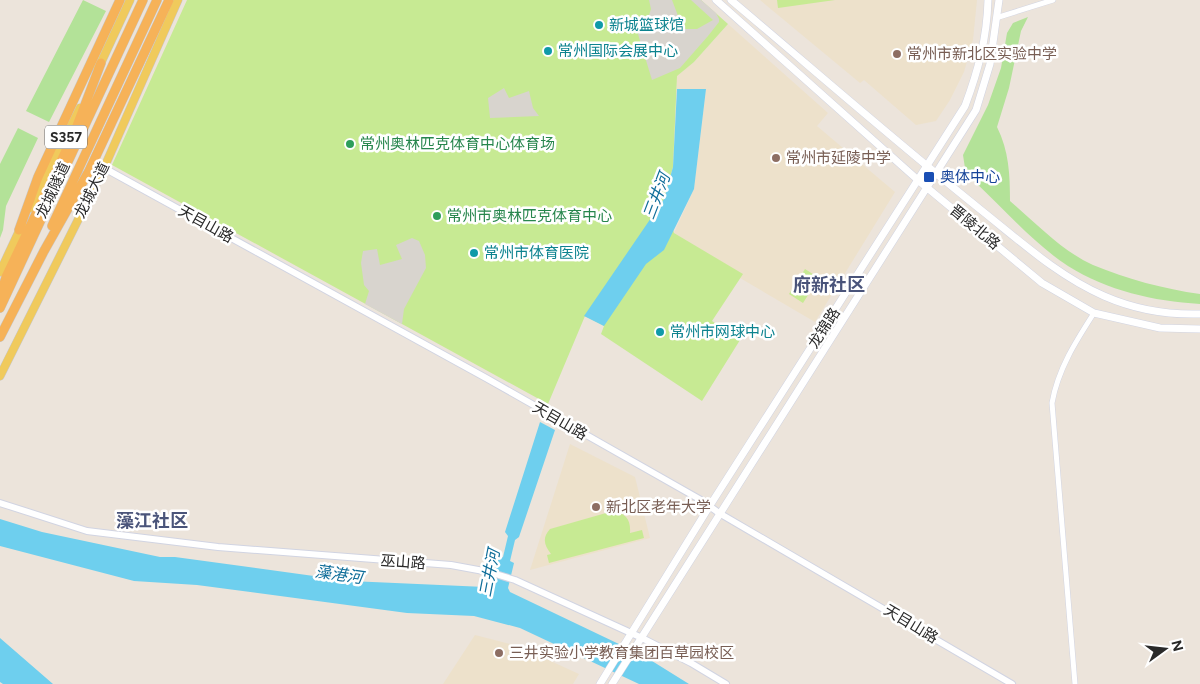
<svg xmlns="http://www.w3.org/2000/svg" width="1200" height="684" font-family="Figtree,'Noto Sans SC',sans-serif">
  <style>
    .education { fill: #ede1cb }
    .green { fill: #b3e298 }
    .pitch { fill: #c7ea93 }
    .plaza { fill: #d8d4ce }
    .water { fill: #6ecfee }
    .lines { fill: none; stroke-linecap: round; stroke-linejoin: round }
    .minor-casing { stroke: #d1d4e2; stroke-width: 6 }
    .tertiary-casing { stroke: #d1d4e2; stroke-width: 8 }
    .secondary-casing { stroke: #d1d4e2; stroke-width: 8 }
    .primary-casing { stroke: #c7c7c7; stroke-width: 9 }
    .trunk-casing { stroke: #c7c7c7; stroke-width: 10 }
    .minor { stroke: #fff; stroke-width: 5 }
    .tertiary { stroke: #fff; stroke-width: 6 }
    .secondary { stroke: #fff; stroke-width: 7 }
    .primary { stroke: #f0ca5c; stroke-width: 8 }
    .trunk { stroke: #f6b258; stroke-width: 9 }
    .culture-dot { fill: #0f9aa8; stroke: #fff; stroke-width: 2 }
    .education-dot { fill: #8d6e63; stroke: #fff; stroke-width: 2 }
    .leisure-dot { fill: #2e9e5b; stroke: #fff; stroke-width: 2 }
    .transit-dot { fill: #1a4fb4; stroke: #fff; stroke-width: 2 }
    .labels { text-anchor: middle; stroke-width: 5; stroke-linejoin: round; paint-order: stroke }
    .shield { fill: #fff; stroke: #696969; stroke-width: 1 }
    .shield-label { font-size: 14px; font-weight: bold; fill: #292929 }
    .culture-label { font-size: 15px; fill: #0d838f; stroke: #fff; text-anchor: start }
    .education-label { font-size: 15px; fill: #785e54; stroke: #fff; text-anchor: start }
    .leisure-label { font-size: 15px; fill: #27864d; stroke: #fff; text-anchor: start }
    .transit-label { font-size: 15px; fill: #164399; stroke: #fff; text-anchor: start }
    .street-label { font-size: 15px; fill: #292929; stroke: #fff }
    .water-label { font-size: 16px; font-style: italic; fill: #0e6d99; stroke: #fff }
    .quarter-label { font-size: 18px; font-weight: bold; fill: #4a547a; stroke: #fff }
  </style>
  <rect width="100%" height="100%" fill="#ece4db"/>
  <path class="education" d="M760,0H977L973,40L964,72L950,100L936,121L916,125L864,80L860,83Z
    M728,24L828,113L817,126L895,192L815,322L740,278L742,274L674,233L694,189L706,90L677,89L676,76L694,62Z
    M570,444L635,477L650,538L530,570Z
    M475,635L518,646L579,674L573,684H443Z"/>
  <path class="green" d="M83,0L106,11L49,122L26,111Z
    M1028,17L1021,31L1009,88L997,127C1009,151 1010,175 1010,201C1036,223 1062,251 1093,265C1127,279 1164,289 1200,294V304C1153,301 1108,291 1068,266C1034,244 1004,209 974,181L965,168L963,155L988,105L1001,68L1007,33L1013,23Z
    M18,128L38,138L6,206L3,230L0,238V164Z"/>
  <path class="pitch" d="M187,0H701L728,24L694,62L677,76L673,167L664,199L674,233L743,274L712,321L740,340L702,401L601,334L604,326L585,316L548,404L112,165Z
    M777,0H835L778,8Z
    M805,269L819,278L803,303L789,294Z
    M613,511C626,513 631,520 630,533L642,530L644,538L549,563L547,555L551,554C544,545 542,538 550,529Z"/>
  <path class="plaza" d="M649,0H672L683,29H697L713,20L691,0H701L716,13L719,19V22L708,36L680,68L652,80L638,34L647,21L651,9Z
    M504,88L509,98L529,91L533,108L539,116L490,118L488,98Z
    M412,238L419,241L425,255L426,268L404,309L402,324L365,304L369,291L364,285L361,263L363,251L377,249L380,265L402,259L396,245Z"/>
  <path class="water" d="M677,89H706L694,189L664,250L646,264L604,326L584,316L664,199L673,167Z
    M540,422L555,430L519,537L515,540L510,561L514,563L508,588L510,592L644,656L689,684H639L520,628L474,616L407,613L197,585L134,581L0,546V519L42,532L160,557H175L350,581L485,587L491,584L498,560L503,557L508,536L505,532Z
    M0,638L53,684H3L0,682Z"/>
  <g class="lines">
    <g class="minor-casing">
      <path id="minor" d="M999,17L1053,0
        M1075,684L1052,403C1058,369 1076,341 1094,313"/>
    </g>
    <g class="tertiary-casing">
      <path id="tertiary" d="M104,168L486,378L701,500L719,513L1012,684
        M0,503L87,531L218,547L451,565L489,572L515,580L642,638L691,663L726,684"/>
    </g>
    <g class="secondary-casing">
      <path id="secondary" d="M716,0L919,181L1042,283L1094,313L1160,328L1200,329
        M731,0C814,70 896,142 981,210C1020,241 1058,276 1104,296C1136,310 1166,315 1200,314
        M600,684L709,507L965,106C978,71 987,38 988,0
        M612,684L976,110L990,64L999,0"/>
    </g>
    <g class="primary-casing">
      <path id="primary" d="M98,69L130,0
        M30,208L80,108
        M0,272L22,225
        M0,376L104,168L178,0"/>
    </g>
    <g class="trunk-casing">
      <path id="trunk" d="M52,226L157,0
        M19,230L38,177L120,0
        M0,297L6,277L73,136L101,63
        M0,308L143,0
        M0,337L44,251L89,171L169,0"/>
    </g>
    <use href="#minor" class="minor"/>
    <use href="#tertiary" class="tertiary"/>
    <use href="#secondary" class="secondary"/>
    <use href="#primary" class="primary"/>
    <use href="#trunk" class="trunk"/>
  </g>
  <g class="culture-dot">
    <circle cx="599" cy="25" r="5"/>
    <circle cx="548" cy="51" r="5"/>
    <circle cx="474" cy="253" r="5"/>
    <circle cx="660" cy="332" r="5"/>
  </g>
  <g class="education-dot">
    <circle cx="897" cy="54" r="5"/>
    <circle cx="776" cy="158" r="5"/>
    <circle cx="596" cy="507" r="5"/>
    <circle cx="499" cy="653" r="5"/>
  </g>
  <g class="leisure-dot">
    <circle cx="350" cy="144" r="5"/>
    <circle cx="437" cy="216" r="5"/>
  </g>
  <rect class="transit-dot" x="923" y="171" width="12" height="12" rx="2.5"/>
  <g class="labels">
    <rect class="shield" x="45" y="125.5" width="42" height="23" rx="4"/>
    <g class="shield-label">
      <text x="66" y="142">S357</text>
    </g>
    <g class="culture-label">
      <text x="609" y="30">新城篮球馆</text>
      <text x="558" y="56">常州国际会展中心</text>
      <text x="484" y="258">常州市体育医院</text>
      <text x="670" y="337">常州市网球中心</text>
    </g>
    <g class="education-label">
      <text x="907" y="59">常州市新北区实验中学</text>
      <text x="786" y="163">常州市延陵中学</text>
      <text x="606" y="512">新北区老年大学</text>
      <text x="509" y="658">三井实验小学教育集团百草园校区</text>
    </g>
    <g class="leisure-label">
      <text x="360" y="149">常州奥林匹克体育中心体育场</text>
      <text x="447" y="221">常州市奥林匹克体育中心</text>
    </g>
    <g class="transit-label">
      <text x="940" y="182">奥体中心</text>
    </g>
    <g class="street-label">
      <text transform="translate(53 190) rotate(-65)" y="5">龙城隧道</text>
      <text transform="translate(92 190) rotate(-64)" y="5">龙城大道</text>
      <text transform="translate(206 224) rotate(29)" y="5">天目山路</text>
      <text transform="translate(975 227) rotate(40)" y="5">晋陵北路</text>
      <text transform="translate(824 328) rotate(-57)" y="5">龙锦路</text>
      <text transform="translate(560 421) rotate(30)" y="5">天目山路</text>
      <text transform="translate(403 562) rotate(4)" y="5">巫山路</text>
      <text transform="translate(911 624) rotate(31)" y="5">天目山路</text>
    </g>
    <g class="water-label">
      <text transform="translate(656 196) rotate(-69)" y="6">三井河</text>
      <text transform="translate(489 573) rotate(-79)" y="6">三井河</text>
      <text transform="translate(339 574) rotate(8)" y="6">藻港河</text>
    </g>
    <g class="quarter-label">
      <text x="829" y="291">府新社区</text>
      <text x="152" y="527">藻江社区</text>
    </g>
  </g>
  <g transform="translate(1165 649) rotate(75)" stroke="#ffffff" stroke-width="4" paint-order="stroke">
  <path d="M0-4L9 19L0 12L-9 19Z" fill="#292929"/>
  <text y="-8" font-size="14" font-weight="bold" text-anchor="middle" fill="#292929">N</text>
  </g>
</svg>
